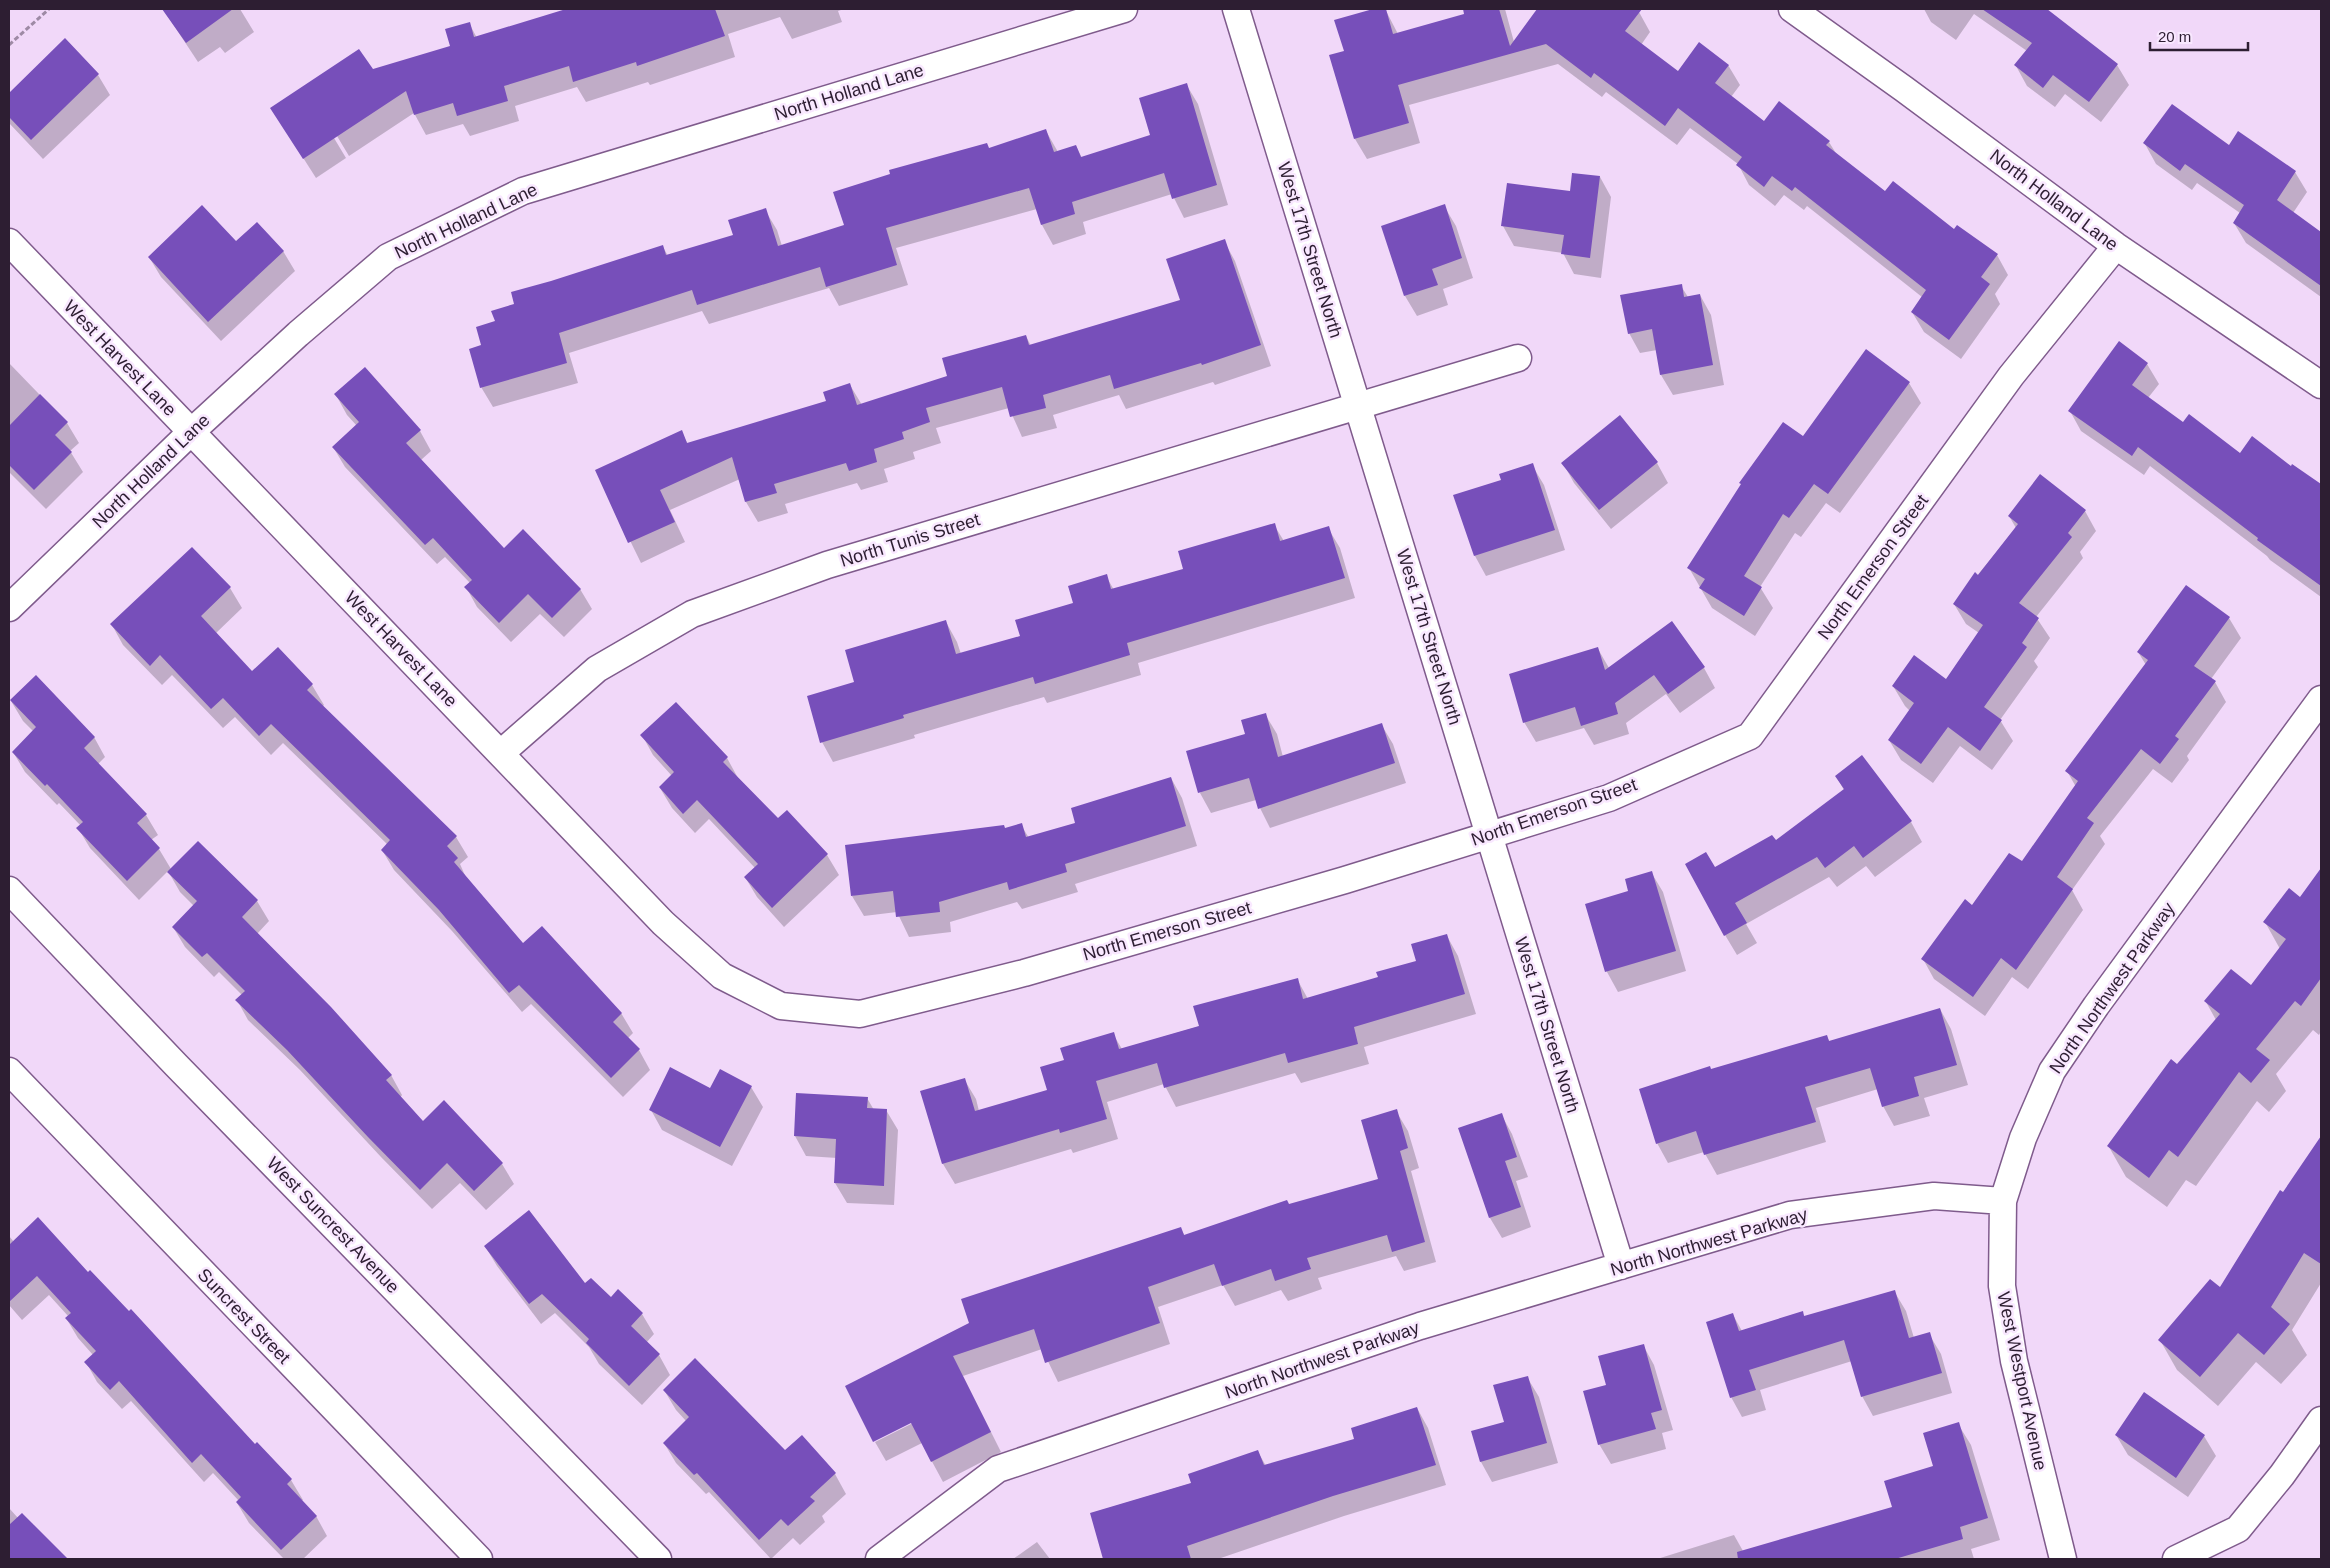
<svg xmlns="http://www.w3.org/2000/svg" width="2330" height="1568" font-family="Arial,sans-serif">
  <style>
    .shadow { fill: #0003 }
    .building { fill: #774fba }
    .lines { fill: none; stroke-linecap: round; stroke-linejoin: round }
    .minor-casing { stroke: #7f5b8c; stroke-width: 29 }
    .path { stroke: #9e8aa5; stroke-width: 3; stroke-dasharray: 5 2.5; stroke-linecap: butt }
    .minor { stroke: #fff; stroke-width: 26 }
    .labels { text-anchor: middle; stroke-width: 5; stroke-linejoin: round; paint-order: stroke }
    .street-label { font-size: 18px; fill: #2d1e32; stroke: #f9e8ff }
  </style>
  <rect width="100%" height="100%" fill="#f1d8f9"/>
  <path class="shadow" d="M163,9H240L254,32L225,53L220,47L198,62Z
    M570,9H590L592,14L607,9H844L838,11L842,22L792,39L780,17L728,34L735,57L650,85L648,82L586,102L577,87L515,106L519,121L470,136L463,124L426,135L414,113L349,156L337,136L315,80L372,71L452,47L469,23L477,38Z
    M1377,9H1385L1398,34L1466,15L1464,9H1505L1514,42L1539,9H1634L1639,12L1650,32L1641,45L1678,73L1728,65L1740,85L1731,97L1764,123L1829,142L1837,155L1886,193L1997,255L2008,275L1995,294L2000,304L1961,359L1924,332L1912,312L1922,297L1807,206L1804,210L1784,195L1775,206L1749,185L1738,164L1690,128L1677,145L1606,92L1602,97L1558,64L1409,105L1420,143L1367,159L1355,139L1331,56L1345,52L1336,21Z
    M1924,9H2049L2048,11L2117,65L2129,85L2101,122L2065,94L2055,107L2027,86L2016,66L2027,51L1974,14L1956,40L1931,22Z
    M65,40L98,75L110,95L43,159L9,123V95Z
    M1186,84L1198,104L1228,205L1184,218L1172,194L1083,222L1086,234L1053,245L1042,225L1037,209L896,248L908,285L839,306L829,288L709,324L702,311L569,353L578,383L493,407L481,387L483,346L497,322L516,305L551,283L663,247L668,256L734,236L765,210L777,230L782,246L845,226L989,149L1046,131L1058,152L1076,146L1082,158L1151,136Z
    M272,109L334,138L346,158L316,178Z
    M2239,133L2295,172L2307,192L2293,213L2321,234V297L2246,243L2234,223L2240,213L2197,183L2192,190L2156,164L2145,144L2230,147Z
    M1600,177L1611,197L1601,278L1574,274L1563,253L1514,246L1503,226Z
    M1444,206L1456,226L1473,278L1443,289L1448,305L1417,316L1405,296Z
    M1224,241L1235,261L1271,366L1215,385L1213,382L1126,409L1119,395L1053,415L1057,428L1022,437L1009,408L936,428L941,443L913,452L915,459L884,469L888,482L861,490L857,483L785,504L788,513L758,522L746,502L740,479L670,510L685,542L641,563L596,471L681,432L688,444L828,402L850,385L862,405L948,377L1026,336L1031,346L1181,301Z
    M236,243L283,251L295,271L221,341L161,277L149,257Z
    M1681,286L1688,297L1700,295L1711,315L1724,385L1673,395L1661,375L1657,350L1640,353L1629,333Z
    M9,363L67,423L79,443L70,451L83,472L46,509L9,472Z
    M2147,364L2159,384L2148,398L2183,424L2240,454L2291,468L2293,465L2321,486V597L2270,560L2267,556L2150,466L2144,475L2081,431L2070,411Z
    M1909,383L1921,403L1840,513L1826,503L1801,537L1795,533L1760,587L1773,608L1755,636L1712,608L1689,568L1803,438Z
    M336,395L420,431L431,451L421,460L504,549L580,589L592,609L564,637L540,614L511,642L477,607L466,587L470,583L445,557L437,564L345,467L333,447L357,426L347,415Z
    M1563,463H1657L1668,483L1611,529L1574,483Z
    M1532,465L1544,485L1565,550L1486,576L1475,556L1455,496L1503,481Z
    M2085,511L2096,531L2080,552L2083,558L2036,617L2050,638L2034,661L2038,667L2000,720L2013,741L1992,770L1960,746L1933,783L1901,760L1889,740L1910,711L1905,706L1893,686L1946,680L1979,633L1966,624L1954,604L2016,528L2009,516Z
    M1274,525L1284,541L1328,528L1340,548L1355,598L1138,663L1141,675L1047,703L1044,697L914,735L915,738L833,762L822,742L856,683L946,622L957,642L961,654L1022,637L1074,604L1106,576L1114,590L1184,570Z
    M192,548L230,588L242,608L215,634L252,673L278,648L312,685L324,705L322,707L456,837L468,857L460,864L467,880L523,945L621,1013L633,1033L627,1039L639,1050L650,1070L623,1097L531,1004L522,1012L452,931L394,870L382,850L388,845L283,743L271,755L235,717L223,728L172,675L162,685L123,645L112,625Z
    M2229,618L2241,638L2211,679L2215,682L2226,702L2187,756L2189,760L2172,783L2153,769L2100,836L2105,844L2072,890L2083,910L2028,989L2012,977L1985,1016L1934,979L1923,959L1973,907L2022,863L2076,787L2067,771L2146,665L2138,652Z
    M1598,649L1609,668H1704L1715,688L1680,713L1666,694L1626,723L1629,734L1594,745L1584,728L1536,742L1524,722Z
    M11,701L94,737L105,757L98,764L146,815L158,835L151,840L159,849L171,869L198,842L257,901L269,921L257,934L391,1075L402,1095L400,1098L423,1123L444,1102L502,1164L514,1184L486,1210L460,1183L432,1209L381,1157L300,1070L248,1020L237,1000L242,995L219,972L214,977L185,947L173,927L194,906L180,892L168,871L139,900L90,848L78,828L81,826L59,803L57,805L25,772L13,752L34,732L23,721Z
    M1265,714L1277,734L1283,757L1381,724L1393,744L1406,783L1270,828L1256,800L1211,813L1200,793Z
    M642,735L727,758L738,778L778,820L787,812L827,855L839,875L784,927L757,897L745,877L755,868L709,819L695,833L672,808L660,788L672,776L653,755Z
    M1836,776L1911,822L1922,842L1875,877L1866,866L1837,887L1829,877L1746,924L1757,943L1737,955L1725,935L1714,868L1775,842L1844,790Z
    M1171,778L1182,798L1197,846L1075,884L1078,892L1022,909L1017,902L950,922L951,932L909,937L897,912L864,916L852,896L1005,829L1021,825L1029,838L1077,823Z
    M2321,870V1031L2319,1035L2313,1030L2276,1074L2286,1091L2269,1112L2257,1101L2196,1186L2186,1180L2167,1207L2126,1177L2109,1147L2216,1020L2206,1002L2251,987L2280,949L2265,922L2300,898Z
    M1651,872L1663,892L1686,971L1618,992L1607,972L1586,905L1630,892Z
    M1447,936L1458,956L1476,1014L1364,1047L1369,1064L1301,1083L1295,1073L1176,1107L1164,1084L1107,1102L1118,1139L1073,1153L1071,1149L955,1184L943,1164L922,1092L964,1079L976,1099L979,1111L1049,1091L1066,1061L1113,1034L1122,1049L1200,1026L1297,979L1308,999L1380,978L1418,961Z
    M1940,1009L1951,1029L1968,1085L1924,1098L1930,1116L1894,1126L1883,1106L1878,1089L1816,1108L1826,1142L1717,1175L1704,1152L1668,1163L1657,1143L1711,1070L1826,1036L1830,1042Z
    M751,1087L763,1107L732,1166L662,1130L651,1110L711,1090Z
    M867,1098L874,1110H886L898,1130L894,1205L847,1203L835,1183L837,1158L806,1156L795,1136Z
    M1396,1111L1408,1131L1419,1168L1411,1171L1436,1262L1404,1271L1396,1256L1318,1278L1322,1289L1288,1301L1281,1290L1235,1306L1223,1285L1158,1307L1170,1344L1058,1382L1042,1349L963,1376L1001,1452L943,1482L922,1443L886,1461L875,1442L917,1421L847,1386L1180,1228L1185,1236L1379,1180Z
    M1501,1114L1512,1134L1528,1177L1516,1181L1531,1227L1502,1238L1490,1218L1460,1128Z
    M2318,1143L2321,1145V1283L2292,1330L2307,1355L2281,1384L2256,1362L2218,1406L2177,1370L2160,1340L2220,1289Z
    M9,1236L14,1242L88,1273L255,1446L291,1480L303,1500L301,1501L316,1516L327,1536L303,1559H284L249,1523L237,1503L239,1501L213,1473L204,1482L131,1401L122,1409L97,1382L86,1362L93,1355L78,1338L66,1318L68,1316L49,1295L22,1320L9,1305Z
    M485,1246L585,1285L611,1298L618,1290L642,1314L654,1334L646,1343L659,1355L670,1375L642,1405L599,1364L589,1347L555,1313L541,1324L497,1266Z
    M1894,1291L1906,1311L1914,1338L1929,1334L1941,1354L1952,1393L1873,1416L1862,1396L1852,1361L1760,1390L1766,1410L1742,1417L1731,1397L1733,1315L1742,1331L1802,1312L1805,1317Z
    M1643,1345L1654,1365L1673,1430L1662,1433L1666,1449L1611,1464L1599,1444L1607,1386Z
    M1527,1377L1539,1397L1558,1463L1492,1482L1481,1462L1472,1432L1505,1423Z
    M664,1390L785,1452L835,1474L846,1494L822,1516L825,1522L800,1545L793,1538L771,1559L709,1492L706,1494L676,1463L664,1443L686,1421L676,1410Z
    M1417,1408L1428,1428L1446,1485L1344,1516L1218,1559H1104L1092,1513L1192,1483L1258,1452L1266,1466L1356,1440Z
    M1958,1424L1971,1445L2000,1540L1971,1549L1974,1559H1657L1734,1535L1743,1551L1894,1508L1934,1467Z
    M2116,1435L2204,1436L2216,1456L2188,1497L2128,1455Z
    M9,1508L18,1518L22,1514L66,1559H9Z
    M1037,1542L1050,1559H1013Z"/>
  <path class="building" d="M162,9H233L186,43Z
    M566,9H715L725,36L637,66L636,62L573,82L569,66L504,86L508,101L457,116L453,103L414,115L406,91L303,159L270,108L359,49L373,69L450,46L445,29L470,22L474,37Z
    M1373,9H1386L1393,34L1464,14L1463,9H1499L1510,46L1537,9H1642L1625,31L1678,71L1699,42L1729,65L1715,83L1764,121L1779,101L1830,141L1826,145L1885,191L1893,181L1954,229L1957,225L1998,254L1981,277L1990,284L1949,340L1911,312L1926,290L1795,187L1792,191L1772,176L1764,187L1736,165L1742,157L1678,108L1665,126L1594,73L1591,78L1546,44L1398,85L1409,123L1354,139L1329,55L1344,51L1334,20Z
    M1982,9H2047L2118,64L2089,102L2053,75L2043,88L2014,65L2032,43Z
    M65,38L99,74L31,140L9,117V93Z
    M1187,83L1217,185L1172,199L1164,173L1072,202L1075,214L1041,225L1029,188L886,228L897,265L826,287L820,267L697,305L692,290L559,333L567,363L480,388L469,349L481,345L476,327L495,321L491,311L514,304L511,292L551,281L663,245L666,255L733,235L728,220L766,208L778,246L844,225L833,192L890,174L889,170L987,143L989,148L1046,129L1054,152L1076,145L1081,157L1150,135L1139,98Z
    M2172,104L2229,145L2238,131L2296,171L2277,200L2321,232V286L2233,223L2244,205L2185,164L2180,171L2143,143Z
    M1572,173L1600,176L1590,258L1561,254L1564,235L1501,226L1507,183L1570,191Z
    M1445,204L1462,258L1432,269L1438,285L1404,296L1381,226Z
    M202,205L236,241L257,222L284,251L208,322L148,257Z
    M1225,239L1261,345L1202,365L1201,363L1114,389L1110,375L1043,395L1046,408L1010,417L1002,387L926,408L930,422L902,432L904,439L874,449L877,462L849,471L846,463L774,484L777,493L745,502L732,457L660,490L675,522L628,543L595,470L682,430L687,443L826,401L823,392L850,383L857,405L947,376L942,358L1026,335L1029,345L1180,300L1166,259Z
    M1682,284L1684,297L1700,294L1713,365L1660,375L1652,329L1628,334L1620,295Z
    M2119,341L2148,363L2132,385L2183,422L2189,414L2240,453L2252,436L2291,466L2292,464L2321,484V586L2257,540L2258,538L2138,447L2132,456L2068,411Z
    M1866,349L1910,382L1828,494L1814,484L1789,518L1783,514L1744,576L1762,587L1744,616L1699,588L1705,579L1687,568L1741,484L1739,483L1783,422L1803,436Z
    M365,367L421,430L406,443L504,548L523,529L581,589L552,618L528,594L499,623L464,587L472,580L433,538L425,545L332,447L359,422L334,394Z
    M40,394L68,422L55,435L72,452L34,490L9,465V426Z
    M1620,415L1658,462L1599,510L1561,463Z
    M1533,463L1555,530L1474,556L1453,495L1501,480L1499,474Z
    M2040,474L2086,510L2068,533L2072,537L2019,603L2039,618L2022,643L2027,647L1984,707L2002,720L1980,751L1948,727L1921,764L1888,740L1914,703L1892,686L1914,655L1946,679L1983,625L1953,604L1975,572L1978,575L2018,524L2008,516Z
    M1275,523L1280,541L1329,526L1345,578L1127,643L1130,655L1035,684L1033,677L903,715L904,718L820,743L807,696L854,682L845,650L946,620L956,654L1020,636L1015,620L1073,603L1068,586L1107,574L1111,589L1183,569L1178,551Z
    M192,547L231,587L201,616L252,671L278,647L313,684L307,690L457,836L447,846L458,858L454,862L523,943L542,926L622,1013L613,1022L640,1049L611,1078L519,985L509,993L439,910L381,850L390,840L271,724L259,736L223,698L211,709L160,655L150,666L110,624Z
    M2186,585L2230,617L2194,666L2216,681L2175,736L2179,739L2160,764L2141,749L2087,818L2094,823L2057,877L2073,889L2016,970L2001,958L1973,997L1921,959L1965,899L1972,905L2009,853L2022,861L2078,781L2065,771L2148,660L2137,652Z
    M1672,621L1705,667L1668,694L1654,675L1615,703L1618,714L1581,726L1575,707L1523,723L1509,674L1598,647L1605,670Z
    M36,675L95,737L84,748L147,814L137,823L160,848L127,881L76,828L83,822L47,784L45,786L12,752L36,727L10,700Z
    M676,702L728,757L723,762L778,818L787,810L828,854L772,908L744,877L758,864L697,800L683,814L659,787L674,772L640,735Z
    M1266,713L1278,757L1382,723L1395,763L1258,809L1249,778L1198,793L1186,751L1245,734L1241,720Z
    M1862,755L1912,821L1863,858L1854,846L1825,868L1817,857L1735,903L1747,923L1724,936L1685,864L1706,852L1715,867L1772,835L1776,840L1844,789L1835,776Z
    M1171,777L1186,826L1065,864L1067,872L1009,890L1007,882L939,902L940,912L896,917L893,891L851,896L845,845L1004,825L1005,828L1022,823L1026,837L1075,823L1071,808Z
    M198,841L258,900L242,917L331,1007L392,1075L386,1080L423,1121L444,1100L503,1163L474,1191L447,1163L420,1190L368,1137L287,1050L235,1000L245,991L207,953L202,957L172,927L197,901L167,872Z
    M2321,868V978L2301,1006L2295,1001L2256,1049L2270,1060L2251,1083L2239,1072L2178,1157L2169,1150L2149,1178L2107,1146L2171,1059L2177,1064L2220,1014L2204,1001L2231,969L2251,985L2286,939L2263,922L2289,888L2300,897Z
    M1652,871L1676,951L1605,972L1585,904L1628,891L1625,879Z
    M1447,934L1465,994L1354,1027L1358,1044L1288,1063L1285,1053L1164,1088L1157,1063L1096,1081L1107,1119L1060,1133L1059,1129L942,1164L920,1091L965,1078L975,1111L1047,1090L1040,1067L1064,1060L1060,1048L1114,1032L1119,1049L1199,1026L1193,1006L1298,978L1303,999L1378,977L1376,972L1416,961L1411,944Z
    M1940,1008L1957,1065L1914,1077L1919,1096L1882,1107L1870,1068L1805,1087L1816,1122L1704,1155L1696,1131L1656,1144L1639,1089L1710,1066L1711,1069L1827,1035L1829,1041Z
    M670,1067L710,1088L720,1069L752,1086L720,1147L649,1110Z
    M796,1093L868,1097L867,1108L887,1109L884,1186L834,1183L836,1139L794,1136Z
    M1397,1109L1408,1148L1400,1151L1425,1242L1392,1252L1387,1235L1307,1258L1311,1269L1275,1281L1271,1269L1222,1286L1214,1264L1148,1287L1160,1323L1045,1363L1034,1329L953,1356L991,1432L931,1462L911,1423L873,1442L845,1386L969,1323L961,1299L1181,1227L1184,1235L1287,1200L1289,1204L1378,1179L1361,1120Z
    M1502,1113L1517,1157L1505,1161L1521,1207L1489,1218L1458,1128Z
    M2321,1136V1264L2304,1253L2271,1307L2290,1324L2264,1355L2238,1333L2200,1377L2158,1340L2210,1279L2220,1287L2280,1190L2283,1192Z
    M529,1210L585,1283L591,1278L611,1297L618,1289L643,1313L631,1326L660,1354L629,1386L586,1343L589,1339L542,1294L529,1304L484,1246Z
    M38,1217L88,1272L90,1270L129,1311L131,1309L255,1444L257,1442L292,1479L287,1484L317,1516L281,1550L236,1502L241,1497L201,1454L192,1463L119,1381L110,1390L84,1362L96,1351L65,1318L71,1313L37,1276L9,1302V1245Z
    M1895,1290L1909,1338L1930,1332L1942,1373L1861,1397L1844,1340L1749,1370L1756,1390L1730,1398L1706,1322L1733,1313L1739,1331L1803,1311L1804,1316Z
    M1644,1344L1662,1410L1651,1413L1656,1429L1598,1445L1583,1391L1606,1385L1598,1356Z
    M695,1358L785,1450L802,1435L836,1473L810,1497L815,1501L788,1526L781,1519L759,1540L697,1473L694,1475L663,1443L689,1417L663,1390Z
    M1528,1376L1547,1443L1480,1462L1471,1431L1504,1422L1493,1385Z
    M2144,1392L2205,1435L2176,1478L2115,1435Z
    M1417,1407L1436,1465L1333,1496L1187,1546L1191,1559H1103L1090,1513L1191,1483L1188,1474L1258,1450L1264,1465L1354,1439L1351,1428Z
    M1959,1422L1988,1518L1960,1527L1963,1539L1895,1559H1738L1737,1552L1892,1507L1884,1481L1933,1466L1923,1433Z
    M22,1513L68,1559H9V1525Z"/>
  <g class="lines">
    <g class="minor-casing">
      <path id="minor" d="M1236,9L1621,1266
        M1792,9L1904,89L2116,246L2321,385
        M9,242L663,923L722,976L781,1006L860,1014L1024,973L1345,880L1609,798L1750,736L2011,376L2116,246
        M9,608L191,432L298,334L388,257L523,191L1124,9
        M501,753L597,669L692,614L827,565L1518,358
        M9,890L176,1065L658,1559
        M9,1071L479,1559
        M879,1559L998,1469L1420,1326L1790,1215L1934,1196L2003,1201
        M2063,1559L2014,1361L2002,1286L2003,1201L2023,1138L2052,1071L2096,1006L2321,699
        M2176,1559L2238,1529L2282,1475L2321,1420"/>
    </g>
    <path class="path" d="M9,45L49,9"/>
    <use href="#minor" class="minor"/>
  </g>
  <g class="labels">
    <g class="street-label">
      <text transform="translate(849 92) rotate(-17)" y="6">North Holland Lane</text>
      <text transform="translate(2054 200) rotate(37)" y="6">North Holland Lane</text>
      <text transform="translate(466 221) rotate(-25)" y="6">North Holland Lane</text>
      <text transform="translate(1310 250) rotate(73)" y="6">West 17th Street North</text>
      <text transform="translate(120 358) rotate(46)" y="6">West Harvest Lane</text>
      <text transform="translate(151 471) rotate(-44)" y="6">North Holland Lane</text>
      <text transform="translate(910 540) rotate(-17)" y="6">North Tunis Street</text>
      <text transform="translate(1873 567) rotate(-54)" y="6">North Emerson Street</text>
      <text transform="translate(1429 637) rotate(73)" y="6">West 17th Street North</text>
      <text transform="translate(401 649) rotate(46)" y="6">West Harvest Lane</text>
      <text transform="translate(1554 812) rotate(-19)" y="6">North Emerson Street</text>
      <text transform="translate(1167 931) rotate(-16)" y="6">North Emerson Street</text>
      <text transform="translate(2112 988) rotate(-55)" y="6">North Northwest Parkway</text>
      <text transform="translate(1547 1025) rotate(73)" y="6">West 17th Street North</text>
      <text transform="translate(333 1225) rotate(46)" y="6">West Suncrest Avenue</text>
      <text transform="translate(1709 1242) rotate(-16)" y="6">North Northwest Parkway</text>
      <text transform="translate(244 1316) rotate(46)" y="6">Suncrest Street</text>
      <text transform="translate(1322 1360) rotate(-19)" y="6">North Northwest Parkway</text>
      <text transform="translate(2022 1381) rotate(78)" y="6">West Westport Avenue</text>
    </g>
  </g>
  <rect width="2330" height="1568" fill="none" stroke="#2d1e32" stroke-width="20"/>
  <path d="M2150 42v8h98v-8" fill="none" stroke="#2d1e32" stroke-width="2.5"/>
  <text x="2158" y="42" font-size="15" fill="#2d1e32" stroke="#f9e8ff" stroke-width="4" paint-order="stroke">20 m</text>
</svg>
